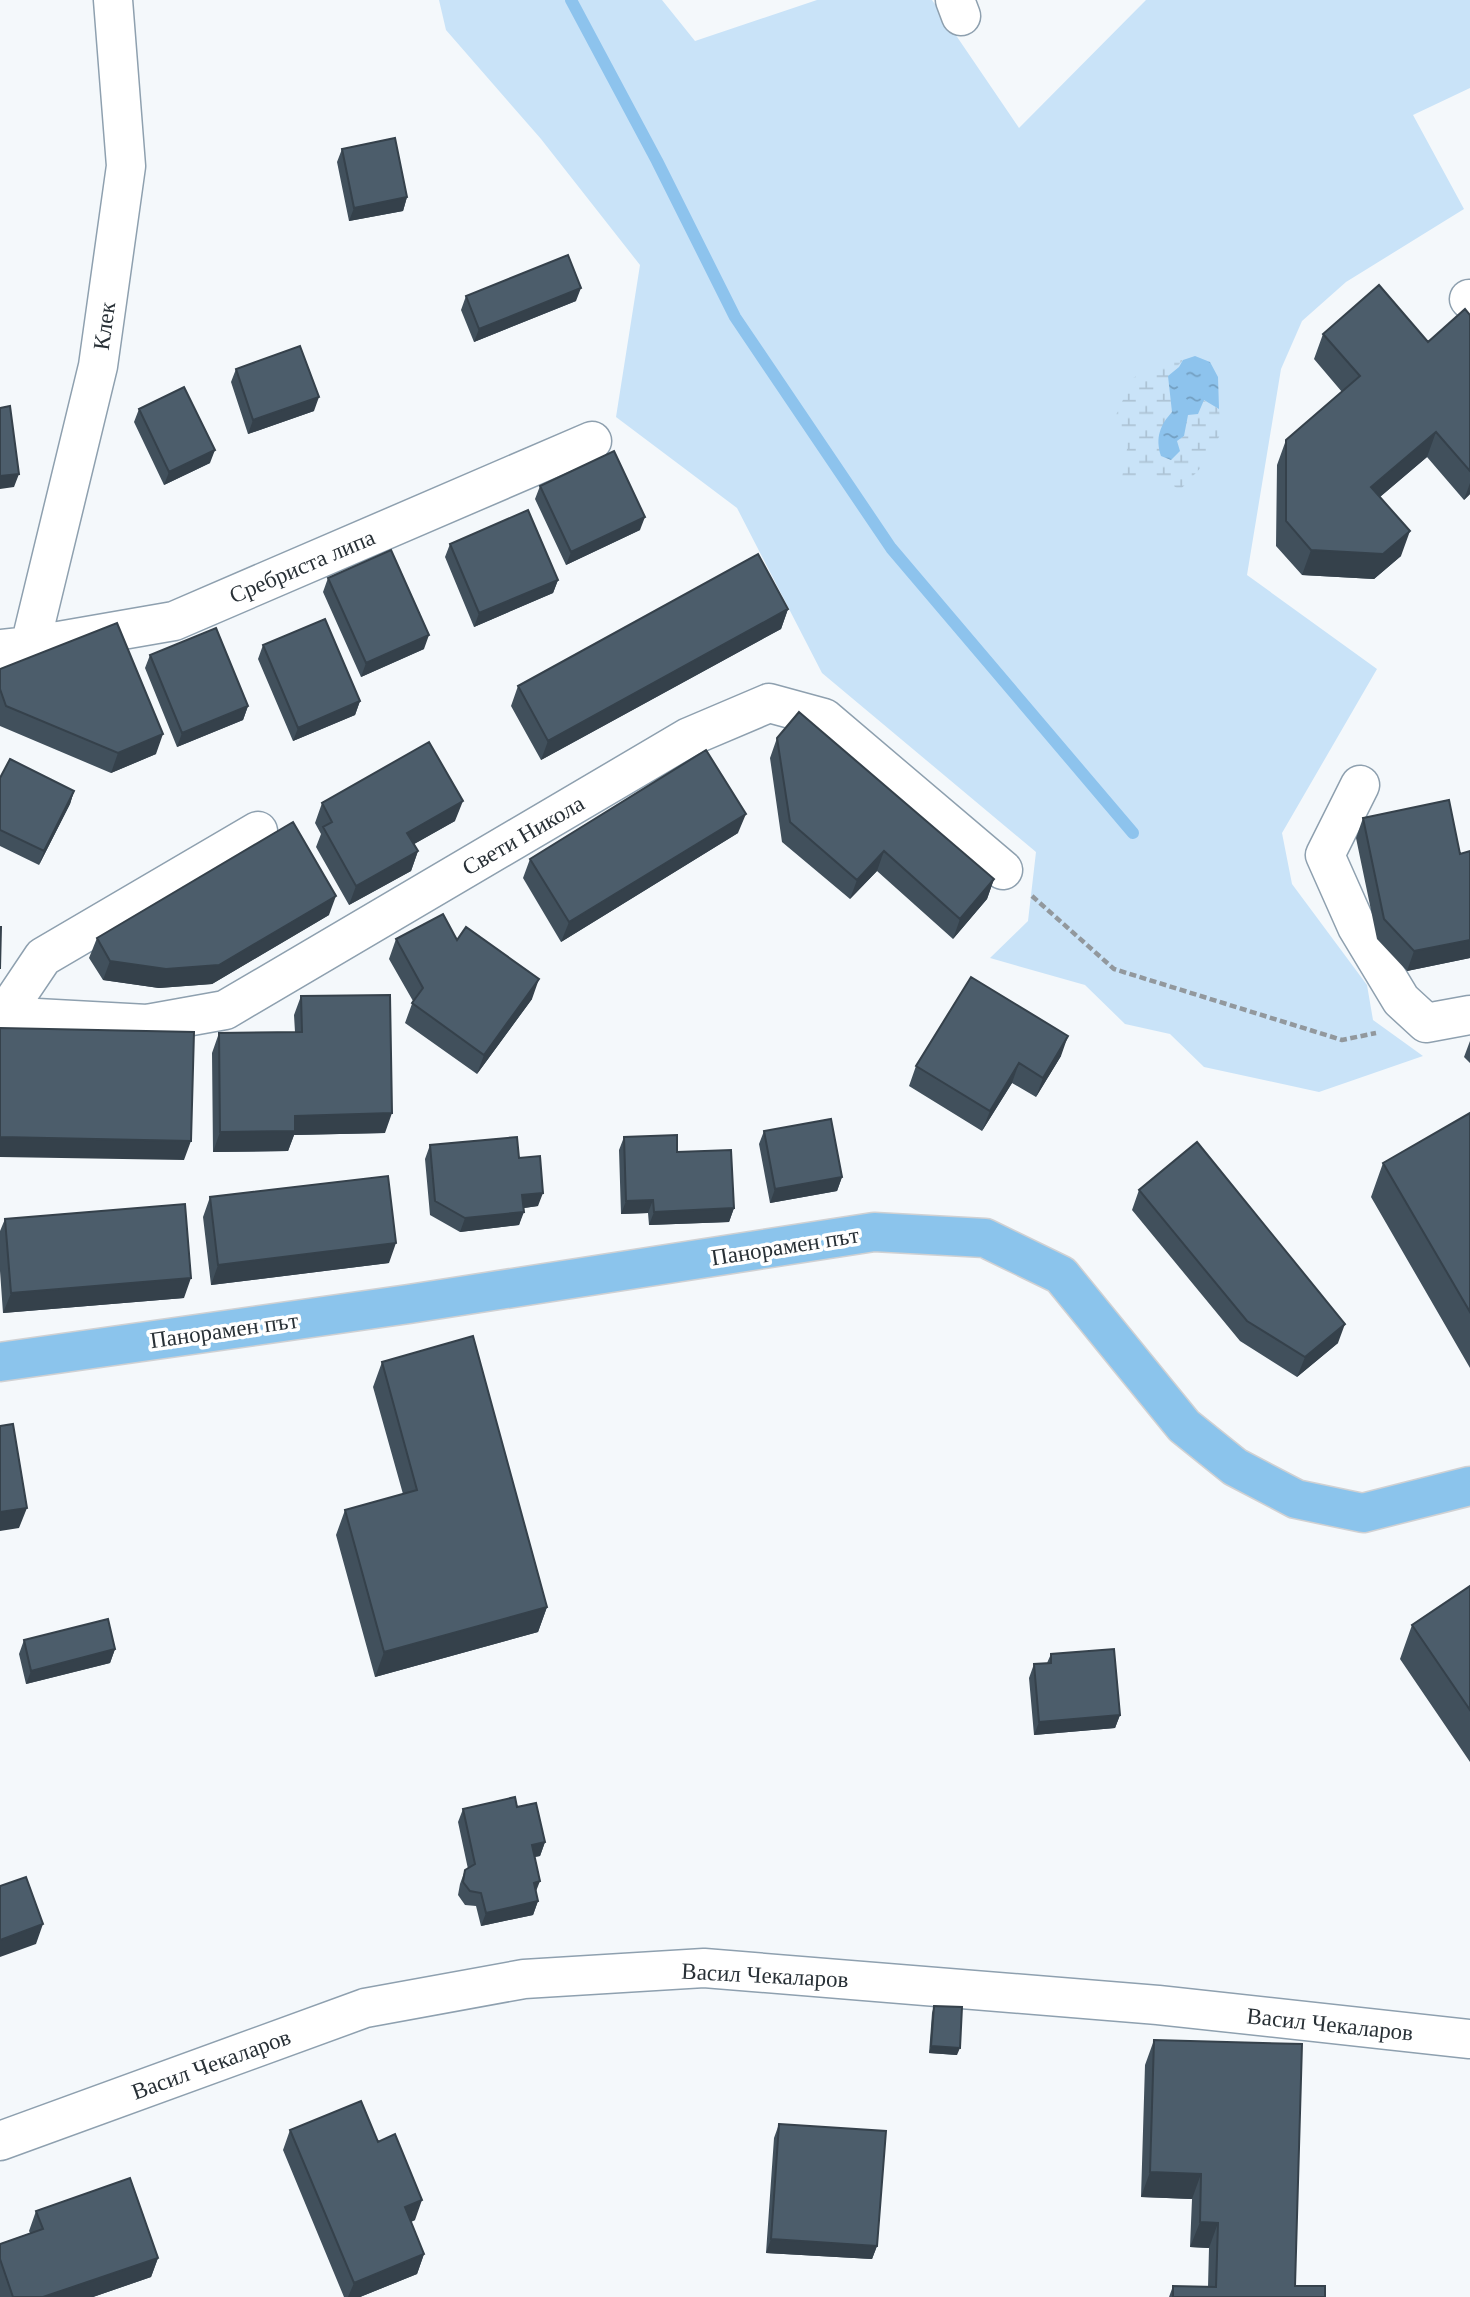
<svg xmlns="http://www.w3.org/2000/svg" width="1470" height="2297" font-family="Georgia,serif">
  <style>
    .grass { fill: #c9e3f8 }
    .wetland { fill: url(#wetland-marsh) }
    .water { fill: url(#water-ripples) }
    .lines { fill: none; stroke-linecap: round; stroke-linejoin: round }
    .stream { stroke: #8dc3ed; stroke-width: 12 }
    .minor-casing { stroke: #8ea0af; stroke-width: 41 }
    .major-casing { stroke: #d0d1d3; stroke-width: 41 }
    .path { stroke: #92989d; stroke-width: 4.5; stroke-dasharray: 7 3.5; stroke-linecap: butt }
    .minor { stroke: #fff; stroke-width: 38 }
    .major { stroke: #8bc4ec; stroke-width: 38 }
    .wall { fill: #41505c }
    .shaded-wall { fill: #35414b }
    .building { fill: #4c5d6b; stroke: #35414b; stroke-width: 2 }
    .labels { text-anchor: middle; stroke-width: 7; stroke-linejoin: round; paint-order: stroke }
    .street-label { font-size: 23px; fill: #283036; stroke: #fff }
  </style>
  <defs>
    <pattern id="wetland-marsh" width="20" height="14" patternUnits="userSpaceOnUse" patternTransform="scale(1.75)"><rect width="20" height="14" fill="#c9e3f8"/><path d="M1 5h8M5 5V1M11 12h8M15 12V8" fill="none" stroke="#adc3d5"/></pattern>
    <pattern id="water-ripples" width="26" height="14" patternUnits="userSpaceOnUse" patternTransform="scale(1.75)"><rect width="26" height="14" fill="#8dc3ed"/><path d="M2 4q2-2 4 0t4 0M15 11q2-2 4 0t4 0" fill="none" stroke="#739fc1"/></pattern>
  </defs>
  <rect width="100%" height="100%" fill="#f4f8fb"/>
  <path class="grass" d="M439,0H662L695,41L817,0H932L1019,128L1146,0H1470V88L1413,115L1464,209L1346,282L1302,321L1281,369L1247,575L1377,669L1282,833L1292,884L1367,985L1373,1020L1423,1056L1319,1092L1204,1067L1170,1034L1125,1024L1085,985L990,958L1028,921L1036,852L822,673L737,508L616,417L640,265L541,139L446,30Z"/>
  <path class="wetland" d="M1183,360L1168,376L1177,441L1184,436L1188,414L1203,400L1219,409L1221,433L1206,462L1180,490L1153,473L1122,478L1127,449L1116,415L1133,378L1158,364Z"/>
  <path class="water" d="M1195,356L1210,362L1218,377L1219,409L1204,400L1198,414L1188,415L1184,436L1177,441L1180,451L1171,460L1161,456C1155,438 1160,425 1172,412L1168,376L1179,367L1183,360Z"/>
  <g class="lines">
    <path class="stream" d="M571,0L657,161L735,317L891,548L1133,833"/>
    <g class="minor-casing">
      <path id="minor" d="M955,0L961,16
        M1469,299L1470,300
        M30,646L98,366L126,166L113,0
        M0,649L30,646L174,621L592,441
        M1360,785L1325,855L1357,927L1401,1000L1426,1023L1470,1015
        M4,1015L43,957L258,831
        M0,1016L147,1024L225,1010L689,737L769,703L824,718L1003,870
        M0,2141L365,2008L524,1979L704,1968L1158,2005L1470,2039"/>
    </g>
    <g class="major-casing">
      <path id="major" d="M0,1362L409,1304L874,1232L985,1238L1061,1275L1184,1426L1235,1467L1296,1499L1363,1513L1470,1486"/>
    </g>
    <path class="path" d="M1032,896L1114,969L1342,1040L1376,1033"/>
    <use href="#minor" class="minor"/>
    <use href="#major" class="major"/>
  </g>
  <path class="wall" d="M342,149L407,197L403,211L349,221L337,162Z
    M466,296L576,301L474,342L461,310Z
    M1470,315V494L1464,500L1427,457L1380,497L1401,556L1374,579L1302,575L1276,546L1277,465L1286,440L1342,392L1314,359L1323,334L1428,342Z
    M236,369L314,411L248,434L231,382Z
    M139,409L210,463L164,485L134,422Z
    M540,486L640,530L566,565L535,499Z
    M450,544L558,580L553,593L474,627L445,557Z
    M328,578L424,649L361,677L323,592Z
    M788,609L781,629L541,760L511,706L518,686Z
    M263,645L360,701L355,715L293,741L258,659Z
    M150,655L248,706L243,720L177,747L145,668Z
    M0,669L156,754L111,773L0,726Z
    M777,738L994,879L987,899L953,939L877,871L850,899L782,842L770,758Z
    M0,778L74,791L70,804L39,865L0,846Z
    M322,803L455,821L414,844L418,851L411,871L349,905L316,847L321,834L315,823Z
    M1363,818L1460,854L1470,851V958L1407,971L1377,939L1356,838Z
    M738,833L561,942L523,878L530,859Z
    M329,915L212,984L159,988L103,980L89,958L97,938Z
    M396,939L457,940L532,999L477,1074L405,1023L413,1001L389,959Z
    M301,996L385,1133L294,1135L288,1151L213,1152L212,1053L219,1033L295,1032L294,1015Z
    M1470,1041V1063L1464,1057Z
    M1061,1056L1036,1097L1012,1083L982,1131L909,1086L916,1066Z
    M1470,1113V1368L1371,1197L1383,1163Z
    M764,1131L842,1177L837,1191L770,1203L759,1144Z
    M624,1137L677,1152L734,1208L729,1222L649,1225L648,1213L621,1214L619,1150Z
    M430,1145L519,1158L538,1206L524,1208L519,1225L460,1232L430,1215L425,1159Z
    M1139,1190L1338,1343L1297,1377L1240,1341L1132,1210Z
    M210,1197L389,1263L211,1285L203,1217Z
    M5,1219L184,1298L3,1313L0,1271V1231Z
    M382,1362L547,1607L538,1632L375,1677L336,1535L345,1510L403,1494L373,1387Z
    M1470,1586V1762L1400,1659L1412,1625Z
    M24,1640L115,1649L110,1663L26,1684L19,1654Z
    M1051,1654L1120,1715L1115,1728L1034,1735L1029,1678L1034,1664L1047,1663Z
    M517,1807L545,1842L540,1856L535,1857L536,1892L538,1901L533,1915L481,1926L476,1906L465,1905L458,1895L460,1884L465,1870L468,1869L458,1822L463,1809Z
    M934,2006L957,2055L929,2053L932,2013Z
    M1154,2040L1295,2286L1325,2297H1169L1173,2286L1208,2287L1209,2248L1190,2247L1192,2199L1141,2197L1145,2065Z
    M779,2124L877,2246L872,2259L766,2253L774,2138Z
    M290,2130L378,2142L415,2220L411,2222L424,2254L417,2274L360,2297H344L283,2150Z
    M36,2211L158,2258L151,2277L93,2297H0V2244L30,2233L29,2231Z"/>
  <path class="shaded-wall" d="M407,197L403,211L349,221L354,208Z
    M581,288L576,301L474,342L479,329Z
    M319,397L314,411L248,434L253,420Z
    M1436,432L1427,457L1362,512L1371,487Z
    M215,450L210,463L164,485L169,472Z
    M19,474L14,487L0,489V476Z
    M1470,483V494L1464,500Z
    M645,517L640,530L566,565L571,552Z
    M1410,531L1401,556L1374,579L1302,575L1311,550Z
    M558,580L553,593L474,627L479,613Z
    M788,609L781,629L541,760L548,741Z
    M429,635L424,649L361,677L366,663Z
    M360,701L355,715L293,741L298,728Z
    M248,706L243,720L177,747L182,733Z
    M163,734L156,754L111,773L118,753Z
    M74,791L70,804L39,865L44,851Z
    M463,801L455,821L400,852L407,833Z
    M746,814L738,833L561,942L569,922Z
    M418,851L411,871L349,905L356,886Z
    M884,851L877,871L850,899L857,880Z
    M994,879L987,899L953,939L960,919Z
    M336,896L329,915L212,984L159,988L103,980L110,961Z
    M1470,940V958L1407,971L1414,951Z
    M539,979L532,999L477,1074L484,1055Z
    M1068,1036L1061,1056L1036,1097L1043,1078Z
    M1019,1063L1012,1083L982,1131L990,1111Z
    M392,1113L385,1133L294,1135L288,1151L213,1152L220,1132L295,1116Z
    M0,1137L191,1141L184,1160L0,1157Z
    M842,1177L837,1191L770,1203L775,1189Z
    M543,1193L538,1206L517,1209L522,1195Z
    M653,1200L648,1213L621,1214L626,1201Z
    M734,1208L729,1222L649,1225L654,1212Z
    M524,1212L519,1225L460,1232L465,1218Z
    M396,1243L389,1263L211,1285L218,1265Z
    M191,1278L184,1298L3,1313L11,1293Z
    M1345,1324L1338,1343L1297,1377L1305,1357Z
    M27,1508L19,1528L0,1531V1512Z
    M547,1607L538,1632L375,1677L384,1652Z
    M115,1649L110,1663L26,1684L31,1671Z
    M1120,1715L1115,1728L1034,1735L1039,1722Z
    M545,1842L540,1856L527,1858L532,1845Z
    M540,1881L535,1894L534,1883Z
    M538,1901L533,1915L481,1926L486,1913Z
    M43,1924L36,1944L0,1957V1940Z
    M931,2046L960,2048L957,2055L929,2053Z
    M1150,2172L1201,2174L1192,2199L1141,2197Z
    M422,2200L415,2220L398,2227L405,2207Z
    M1200,2222L1218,2223L1209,2248L1190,2247Z
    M771,2239L877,2246L872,2259L766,2253Z
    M424,2254L417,2274L360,2297H348L354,2283Z
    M158,2258L151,2277L93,2297H43Z"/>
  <path class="building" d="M395,138L407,197L354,208L342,149Z
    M568,255L581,288L479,329L466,296Z
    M1379,285L1428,342L1465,309L1470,315V471L1436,432L1371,487L1410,531L1383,554L1311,550L1286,521V440L1360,376L1323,334Z
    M300,346L319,397L253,420L236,369Z
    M184,387L215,450L169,472L139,409Z
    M10,406L19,474L0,476V408Z
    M614,451L645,517L571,552L540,486Z
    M528,510L558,580L479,613L450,544Z
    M391,550L429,635L366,663L328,578Z
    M758,554L788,609L548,741L518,686Z
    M325,619L360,701L298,728L263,645Z
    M117,623L163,734L118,753L6,706L0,689V669Z
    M216,628L248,706L182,733L150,655Z
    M799,712L994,879L960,919L884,851L857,880L790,822L777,738Z
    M429,742L463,801L407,833L418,851L356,886L323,827L332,822L322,803Z
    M706,750L746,814L569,922L530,859Z
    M10,759L74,791L44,851L0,830V778Z
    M1449,800L1460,854L1470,851V940L1414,951L1384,919L1363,818Z
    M293,822L336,896L219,965L166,969L110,961L97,938Z
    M443,914L457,940L466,927L539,979L484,1055L412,1003L423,988L396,939Z
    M0,927H1L0,969Z
    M971,977L1068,1036L1043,1078L1019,1063L990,1111L916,1066Z
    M390,995L392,1113L295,1116V1131L220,1132L219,1033L302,1032L301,996Z
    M0,1028L194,1032L191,1141L0,1137Z
    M1470,1113V1312L1383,1163Z
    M831,1119L842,1177L775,1189L764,1131Z
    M677,1135V1152L731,1150L734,1208L654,1212L653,1200L626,1201L624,1137Z
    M517,1137L519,1158L540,1156L543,1193L522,1195L524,1212L465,1218L435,1201L430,1145Z
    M1197,1142L1345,1324L1305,1357L1247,1321L1139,1190Z
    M388,1176L396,1243L218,1265L210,1197Z
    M185,1204L191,1278L11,1293L5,1219Z
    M473,1336L547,1607L384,1652L345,1510L417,1490L382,1362Z
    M13,1424L27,1508L0,1512V1426Z
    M1470,1586V1710L1412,1625Z
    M108,1619L115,1649L31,1671L24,1640Z
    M1114,1649L1120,1715L1039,1722L1034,1664L1051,1663V1654Z
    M515,1797L517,1807L536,1803L545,1842L532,1845L540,1881L534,1883L538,1901L486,1913L481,1893L470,1891L463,1882L465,1870L475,1864L463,1809Z
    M26,1877L43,1924L0,1940V1886Z
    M934,2006L962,2007L960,2048L931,2046Z
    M1154,2040L1302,2044L1295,2286H1325V2297H1173V2286L1216,2287L1218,2223L1200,2222L1201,2174L1150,2172Z
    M361,2101L378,2142L395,2134L422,2200L405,2207L424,2254L354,2283L290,2130Z
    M779,2124L886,2131L877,2246L771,2239Z
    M130,2178L158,2258L43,2297H13L0,2259V2244L43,2229L36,2211Z"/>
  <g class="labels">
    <g class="street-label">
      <text transform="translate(104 326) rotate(-82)" y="8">Клек</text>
      <text transform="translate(302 566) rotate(-23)" y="8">Сребриста липа</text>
      <text transform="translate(523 835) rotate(-30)" y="8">Свети Никола</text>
      <text transform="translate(785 1246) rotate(-9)" y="8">Панорамен път</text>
      <text transform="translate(224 1330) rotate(-8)" y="8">Панорамен път</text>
      <text transform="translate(765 1975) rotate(3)" y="8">Васил Чекаларов</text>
      <text transform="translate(1330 2024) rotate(6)" y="8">Васил Чекаларов</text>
      <text transform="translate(211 2064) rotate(-20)" y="8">Васил Чекаларов</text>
    </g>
  </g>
</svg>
